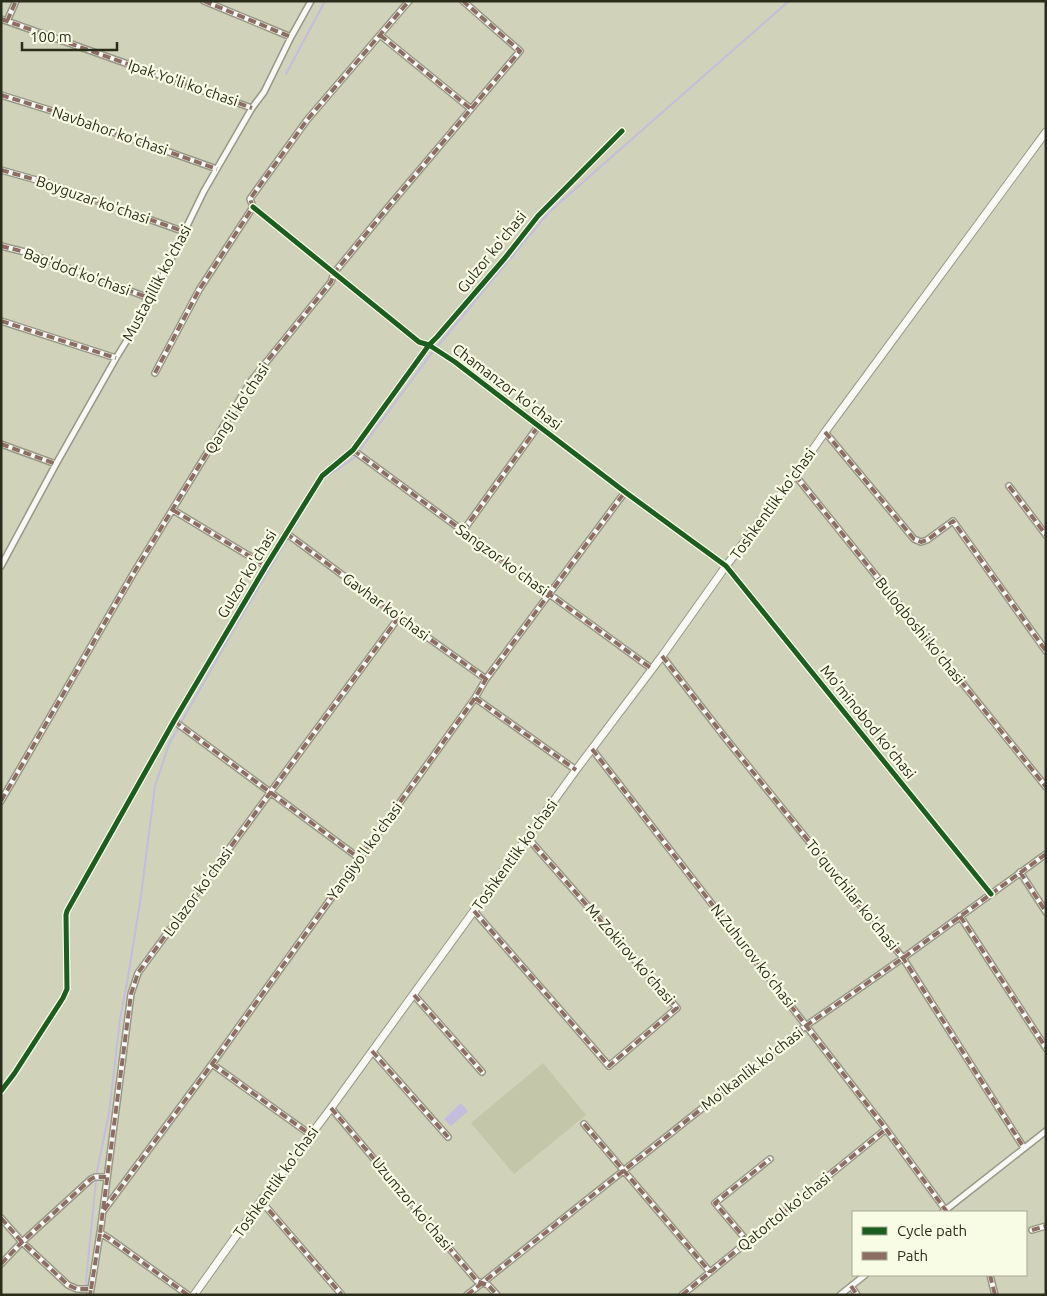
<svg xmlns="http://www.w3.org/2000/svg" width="1047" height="1296" font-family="Ubuntu,sans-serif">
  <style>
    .pitch { fill: #c3c6a8 }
    .water { fill: #c4bdde }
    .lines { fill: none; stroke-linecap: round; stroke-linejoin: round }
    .stream { stroke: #c4bdde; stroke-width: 2 }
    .minor-casing { stroke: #979986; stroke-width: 8 }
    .secondary-casing { stroke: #979986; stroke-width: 9 }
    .minor { stroke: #f8f8f5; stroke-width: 5 }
    .secondary { stroke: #f8f8f5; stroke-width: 7 }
    .quiet { stroke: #8d6e63; stroke-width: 4; stroke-dasharray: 8 4; stroke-linecap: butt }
    .cycleway-casing { stroke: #f9fce5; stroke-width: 8 }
    .cycleway { stroke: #1b5e20; stroke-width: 5 }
    .labels { text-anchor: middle; stroke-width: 4.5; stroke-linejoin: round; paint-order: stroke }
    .street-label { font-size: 15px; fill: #2b2d1b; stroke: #f9fce5 }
  </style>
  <rect width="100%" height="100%" fill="#d0d2ba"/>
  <path class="pitch" d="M543,1063L586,1115L514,1174L471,1123Z"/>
  <path class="water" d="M461,1103L468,1111L451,1126L444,1119Z"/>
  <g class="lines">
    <path class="stream" d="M286,74L325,1
      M88,1288L86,1281L97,1171L109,1113L120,1019L128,977L141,896L155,786L169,744L234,629L323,479L354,458L431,354L549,212L789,1"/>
    <g class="minor-casing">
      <path id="minor" d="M204,1L291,37
        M1,19L252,108
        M7,21L16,1
        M380,35L471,109
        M1,95L62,114L217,169
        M1,170L47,183L185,232
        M253,207L419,342L429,345L455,362L625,492L726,566L991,894
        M1,246L25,252L152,299
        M1,321L116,358
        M155,373L199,290L253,207L250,199L307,120L409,1
        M825,432L914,539L921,542L927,540L953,521L1046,651
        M1,444L56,464
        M353,450L463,531L652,669
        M795,475L1046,787
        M1009,486L1046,535
        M173,510L266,566
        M463,531L539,425
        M286,533L399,617L486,679
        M1,566L56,464L116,358L148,306L204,191L252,108L264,92L291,37L311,1
        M662,656L723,735L903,958L1024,1148
        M475,698L576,770
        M174,721L359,858
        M592,749L886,1129L947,1212
        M1,801L133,574L251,381L331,282L334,273L389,206L520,51L463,1
        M1020,872L1046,912
        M474,911L609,1066L677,1008L527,837
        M960,916L1046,1048
        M414,995L482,1072
        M372,1051L448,1137
        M212,1064L311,1135
        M1,1091L14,1074L63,998L67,989L66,915L67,911L174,721L266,566L322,476L353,450L429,345L437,337L505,258L538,216L622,131
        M331,1108L477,1281L488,1285L497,1295
        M584,1124L710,1272
        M261,1201L342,1295
        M104,1210L212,1064L475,698L486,679L625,492
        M943,1212L1046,1131
        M1,1218L22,1242L68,1285L77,1289H91L90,1295
        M1032,1230L1046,1226
        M748,1242L715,1203L770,1159
        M1,1264L22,1242L91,1179L95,1177H106
        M990,1275L995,1295
        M851,1286L857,1295
        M91,1289L100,1233
        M188,1295L110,1239L100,1233L131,994L138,973L399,617
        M467,1295L807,1025L903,958L1046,854
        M682,1295L886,1129
        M840,1295L865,1275"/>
    </g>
    <g class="secondary-casing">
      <path id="secondary" d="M194,1295L261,1201L331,1108L576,770L662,656L726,566L795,475L825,432L1046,132"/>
    </g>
    <use href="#minor" class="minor"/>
    <use href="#secondary" class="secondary"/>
    <path class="quiet" d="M204,1L291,37
      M1,19L252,108
      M7,21L16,1
      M380,35L471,109
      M1,95L62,114L217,169
      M1,170L47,183L185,232
      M1,246L25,252L152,299
      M1,321L116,358
      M155,373L199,290L253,207L250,199L307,120L409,1
      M825,432L914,539L921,542L927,540L953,521L1046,651
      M1,444L56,464
      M353,450L463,531L652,669
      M795,475L1046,787
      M1009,486L1046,535
      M173,510L266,566
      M463,531L539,425
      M286,533L399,617L486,679
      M662,656L723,735L903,958L1024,1148
      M475,698L576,770
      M174,721L359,858
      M592,749L886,1129L947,1212
      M1,801L133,574L251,381L331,282L334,273L389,206L520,51L463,1
      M1020,872L1046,912
      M474,911L609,1066L677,1008L527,837
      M960,916L1046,1048
      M414,995L482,1072
      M372,1051L448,1137
      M212,1064L311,1135
      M331,1108L477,1281L488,1285L497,1295
      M584,1124L710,1272
      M261,1201L342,1295
      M104,1210L212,1064L475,698L486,679L625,492
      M1,1218L22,1242L68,1285L77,1289H91L90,1295
      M1032,1230L1046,1226
      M748,1242L715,1203L770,1159
      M1,1264L22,1242L91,1179L95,1177H106
      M990,1275L995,1295
      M851,1286L857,1295
      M91,1289L100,1233
      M195,1294L196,1295
      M188,1295L110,1239L100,1233L131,994L138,973L399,617
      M467,1295L807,1025L903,958L1046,854
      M682,1295L886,1129"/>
    <g class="cycleway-casing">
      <path id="cycleway" d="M253,207L419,342L429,345L455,362L625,492L726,566L991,894
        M1,1091L14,1074L63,998L67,989L66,915L67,911L174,721L266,566L322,476L353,450L429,345L437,337L505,258L538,216L622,131"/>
    </g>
    <use href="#cycleway" class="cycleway"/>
  </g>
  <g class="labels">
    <g class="street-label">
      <text transform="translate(183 83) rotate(19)" y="5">Ipak Yo'li ko'chasi</text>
      <text transform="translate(110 131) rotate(19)" y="5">Navbahor ko'chasi</text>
      <text transform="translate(93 200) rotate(19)" y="5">Boyguzar ko'chasi</text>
      <text transform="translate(492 252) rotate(-51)" y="5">Gulzor ko'chasi</text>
      <text transform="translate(77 272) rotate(20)" y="5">Bag'dod ko'chasi</text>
      <text transform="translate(157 283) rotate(-62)" y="5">Mustaqillik ko'chasi</text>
      <text transform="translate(507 387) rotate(37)" y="5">Chamanzor ko'chasi</text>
      <text transform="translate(237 409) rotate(-57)" y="5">Qang'li ko'chasi</text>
      <text transform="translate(773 504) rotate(-54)" y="5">Toshkentlik ko'chasi</text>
      <text transform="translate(502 560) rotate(36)" y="5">Sangzor ko'chasi</text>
      <text transform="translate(247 574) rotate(-59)" y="5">Gulzor ko'chasi</text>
      <text transform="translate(386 607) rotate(36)" y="5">Gavhar ko'chasi</text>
      <text transform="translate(920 631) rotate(51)" y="5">Buloqboshi ko'chasi</text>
      <text transform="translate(868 722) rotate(51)" y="5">Mo'minobod ko'chasi</text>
      <text transform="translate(365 851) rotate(-54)" y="5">Yangiyo'l ko'chasi</text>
      <text transform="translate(515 855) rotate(-54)" y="5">Toshkentlik ko'chasi</text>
      <text transform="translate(198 892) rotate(-54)" y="5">Lolazor ko'chasi</text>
      <text transform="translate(852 895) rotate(51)" y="5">To'quvchilar ko'chasi</text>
      <text transform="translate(630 954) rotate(49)" y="5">M. Zokirov ko'chasi</text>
      <text transform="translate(753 956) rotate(52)" y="5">N.Zuhurov ko'chasi</text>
      <text transform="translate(752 1069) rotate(-38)" y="5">Mo'lkanlik ko'chasi</text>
      <text transform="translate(276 1182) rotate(-54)" y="5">Toshkentlik ko'chasi</text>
      <text transform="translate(412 1204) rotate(50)" y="5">Uzumzor ko'chasi</text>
      <text transform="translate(784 1212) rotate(-39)" y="5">Qatortol ko'chasi</text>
    </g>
  </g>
  <rect width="1047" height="1296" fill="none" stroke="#2b2d1b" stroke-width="5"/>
  <rect x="852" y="1211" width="175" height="65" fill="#f9fce5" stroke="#a7a994"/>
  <rect x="862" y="1227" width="25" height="8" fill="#1b5e20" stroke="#a7a994"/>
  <text x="897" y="1236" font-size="15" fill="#2b2d1b">Cycle path</text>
  <rect x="862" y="1252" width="25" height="8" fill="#8d6e63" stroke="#a7a994"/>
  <text x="897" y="1261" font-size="15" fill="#2b2d1b">Path</text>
  <path d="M22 42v8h95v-8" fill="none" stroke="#2b2d1b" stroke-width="2.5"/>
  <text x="30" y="42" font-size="15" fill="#2b2d1b" stroke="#f9fce5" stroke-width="4" paint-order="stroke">100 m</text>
</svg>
